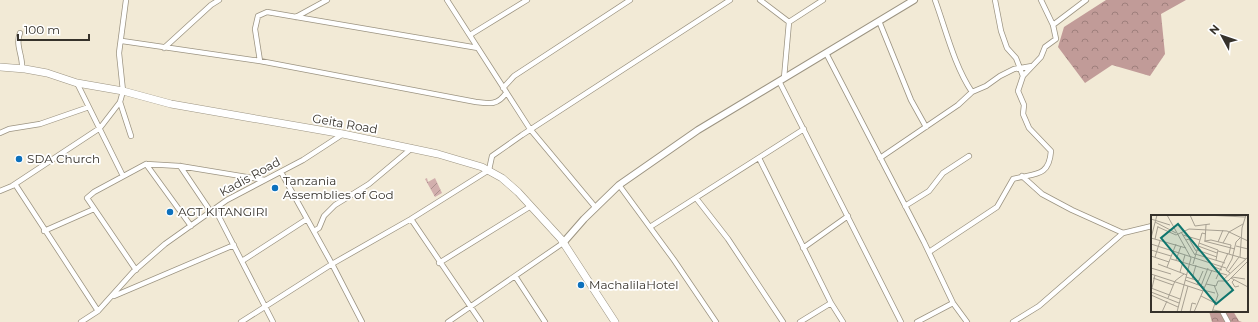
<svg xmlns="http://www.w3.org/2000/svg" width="1258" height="322" font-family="Montserrat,sans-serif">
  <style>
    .forest { fill: url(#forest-crowns) }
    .garden { fill: url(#garden-furrows) }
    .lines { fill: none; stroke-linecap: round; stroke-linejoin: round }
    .minor-casing { stroke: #9c9482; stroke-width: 6 }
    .tertiary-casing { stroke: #9c9482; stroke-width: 8 }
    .secondary-casing { stroke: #9c9482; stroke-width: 8 }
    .minor { stroke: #fff; stroke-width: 4.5 }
    .tertiary { stroke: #fff; stroke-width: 6 }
    .secondary { stroke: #fff; stroke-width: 7 }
    .poi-dot { fill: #0d71bd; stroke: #fff; stroke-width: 1.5 }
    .labels { text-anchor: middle; stroke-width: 3.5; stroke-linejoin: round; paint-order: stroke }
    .street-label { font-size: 12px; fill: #36322b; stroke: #fff }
    .poi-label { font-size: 12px; fill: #36322b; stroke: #fff; text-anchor: start }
    .inset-road { fill: none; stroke: #a7a092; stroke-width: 1 }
    .view { fill: #0f766e; fill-opacity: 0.15; stroke: #0f766e; stroke-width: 2 }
    .inset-edge { fill: none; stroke: #36322b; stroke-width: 2 }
  </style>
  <defs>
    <pattern id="forest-crowns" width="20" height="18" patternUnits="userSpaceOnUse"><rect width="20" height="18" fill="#c19b98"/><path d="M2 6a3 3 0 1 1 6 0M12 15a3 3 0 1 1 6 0" fill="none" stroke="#9e7f7c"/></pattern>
    <pattern id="garden-furrows" width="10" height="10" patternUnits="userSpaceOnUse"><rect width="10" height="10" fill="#d2afad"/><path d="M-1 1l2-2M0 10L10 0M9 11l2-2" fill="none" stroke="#ab8f8d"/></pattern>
  </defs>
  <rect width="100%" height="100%" fill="#f2ead6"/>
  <path class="forest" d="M1106,0H1186L1161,14L1165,54L1150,76L1112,65L1085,83L1058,47L1064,27Z
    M1209,311H1233L1239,321L1242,322H1212Z"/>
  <path class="garden" d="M427,178L428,182L435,178L442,193L435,197L425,179Z"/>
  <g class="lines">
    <g class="minor-casing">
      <path id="minor" d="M447,0L530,129L596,208
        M760,0L789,22L823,0
        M935,0C946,30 954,65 972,92
        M995,0L1001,31L1007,48L1016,58L1023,76
        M1041,0L1053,25
        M296,17L327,0
        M879,21L911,100L926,127
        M20,33C15,45 23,56 22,68
        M470,35L527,0
        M122,41L260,61L476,102C490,104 498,105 506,93
        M164,48L211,5L219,0
        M826,53L924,242L953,303L967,322
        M260,61L255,29L258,16L267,12L478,48
        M784,78L789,22
        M779,81L901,322
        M77,83L123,176
        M503,88L514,76L630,0
        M120,102L131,136
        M0,133L9,129L40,124L89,107
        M759,158L831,303L843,322
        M880,158L958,105L972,92L986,86L1000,76L1014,69L1032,66
        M146,164L191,226
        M180,166L211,212
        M281,172L332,264L362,322
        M1022,176L1042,194L1072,210L1123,233L1152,226
        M15,184L98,311
        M619,185L674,260L716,322
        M0,191L12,186L100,128L120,102L123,91L119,53L126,0
        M696,198L728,239L783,322
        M905,206L929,191L943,173L969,156
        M215,209L273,322
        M411,219L481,322
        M650,227L804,129
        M44,231L94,209
        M314,231L319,228L324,216L335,205L369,184L412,148
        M803,248L848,216
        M929,252L997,207L1013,179C1034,173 1049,178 1051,151L1029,128L1023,114L1024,105L1018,91L1023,76L1041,57L1045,47L1056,39L1053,25L1086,0
        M242,261L307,219
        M439,263L531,206
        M136,270L87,198L94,192L146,164L180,166L265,180
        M515,276L545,322
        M114,296L234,245
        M1222,311L1228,322
        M81,322L98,311L133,272L165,244L227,200L303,160L343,134
        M241,322L332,264L411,219L489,170L492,156L522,135L730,0
        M448,322L563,243
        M800,322L831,303
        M917,322L953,303
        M1013,322L1039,306L1123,233"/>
    </g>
    <g class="tertiary-casing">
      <path id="tertiary" d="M563,243L584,219L619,185L698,130L914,0"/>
    </g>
    <g class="secondary-casing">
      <path id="secondary" d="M0,67L25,69L47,73L77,83L123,91L171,104L343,134L438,154L482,167L502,178L518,192L561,239L615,322"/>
    </g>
    <use href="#minor" class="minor"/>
    <use href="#tertiary" class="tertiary"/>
    <use href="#secondary" class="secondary"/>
  </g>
  <g class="poi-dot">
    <circle cx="19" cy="159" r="4"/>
    <circle cx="275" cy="188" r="4"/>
    <circle cx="170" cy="212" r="4"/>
    <circle cx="581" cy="285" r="4"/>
  </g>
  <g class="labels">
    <g class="street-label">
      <text transform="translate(345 124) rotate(10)" y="4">Geita Road</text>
      <text transform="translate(250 177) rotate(-29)" y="4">Kadis Road</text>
    </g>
    <g class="poi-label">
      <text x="27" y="163">SDA Church</text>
      <text x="283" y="185">Tanzania<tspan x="283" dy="14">Assemblies of God</tspan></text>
      <text x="178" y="216">AGT KITANGIRI</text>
      <text x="589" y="289">MachalilaHotel</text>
    </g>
  </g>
  <g transform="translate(1151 215)">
    <rect width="97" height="97" fill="#f2ead6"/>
    <path class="inset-road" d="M16,0L40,43L26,97M39,0L44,11L59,9M54,0L94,2M0,4L19,10M4,7L25,18M55,10L54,26L60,25L80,30L78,39M7,12L25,20L38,14L76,16L97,26M30,17L44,40M32,20L49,25M0,23L35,33M0,23L6,0M4,24L7,11M35,25L38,24L45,36M53,26L84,34M67,27L72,15M48,28L67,35L65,45M72,28L78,17L92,9M0,29L75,53M47,31L66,38M85,31L97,34M0,35L20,41M46,35L66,42M67,36L95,44M44,39L74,48M0,41L18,47M4,42L9,26M89,42L91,13L95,0M20,44L76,60M25,45L30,31M60,48L61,51L71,55M7,49L36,60M42,49L51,18L55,19M16,52L25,29M0,53L20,59M29,57L34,40M77,57L88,42M79,58L75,55L81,44L85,27L90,22M0,59L52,76M35,62L48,66M81,62L94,64M2,63L22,70M80,63L97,72M41,64L45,50M65,64L77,38M34,65L53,72M72,65L97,42M83,65L81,67L84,72L88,71M55,69L65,71L67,66H77L97,46M46,70L52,56M50,71L57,53M0,73L29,84M1,73L4,60M52,75L64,78M0,77L28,88M0,80L27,92M50,81L64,88M17,83L24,66L33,59M62,95L74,97M11,97L16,86M30,97L37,71M39,97L41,88L45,89M43,97L61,55M61,97L67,80L63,70"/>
    <path class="view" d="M27,9L82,75L65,89L10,23Z"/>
    <rect width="97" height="97" class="inset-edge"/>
  </g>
  <g transform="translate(1222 36) rotate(310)" stroke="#ffffff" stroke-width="3" paint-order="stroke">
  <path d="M0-3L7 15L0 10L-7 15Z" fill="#36322b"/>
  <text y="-6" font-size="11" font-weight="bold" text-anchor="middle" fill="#36322b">N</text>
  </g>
  <path d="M18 34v6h71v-6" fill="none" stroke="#36322b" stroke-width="2"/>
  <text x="24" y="34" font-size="12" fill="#36322b" stroke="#ffffff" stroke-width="3" paint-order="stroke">100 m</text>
</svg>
